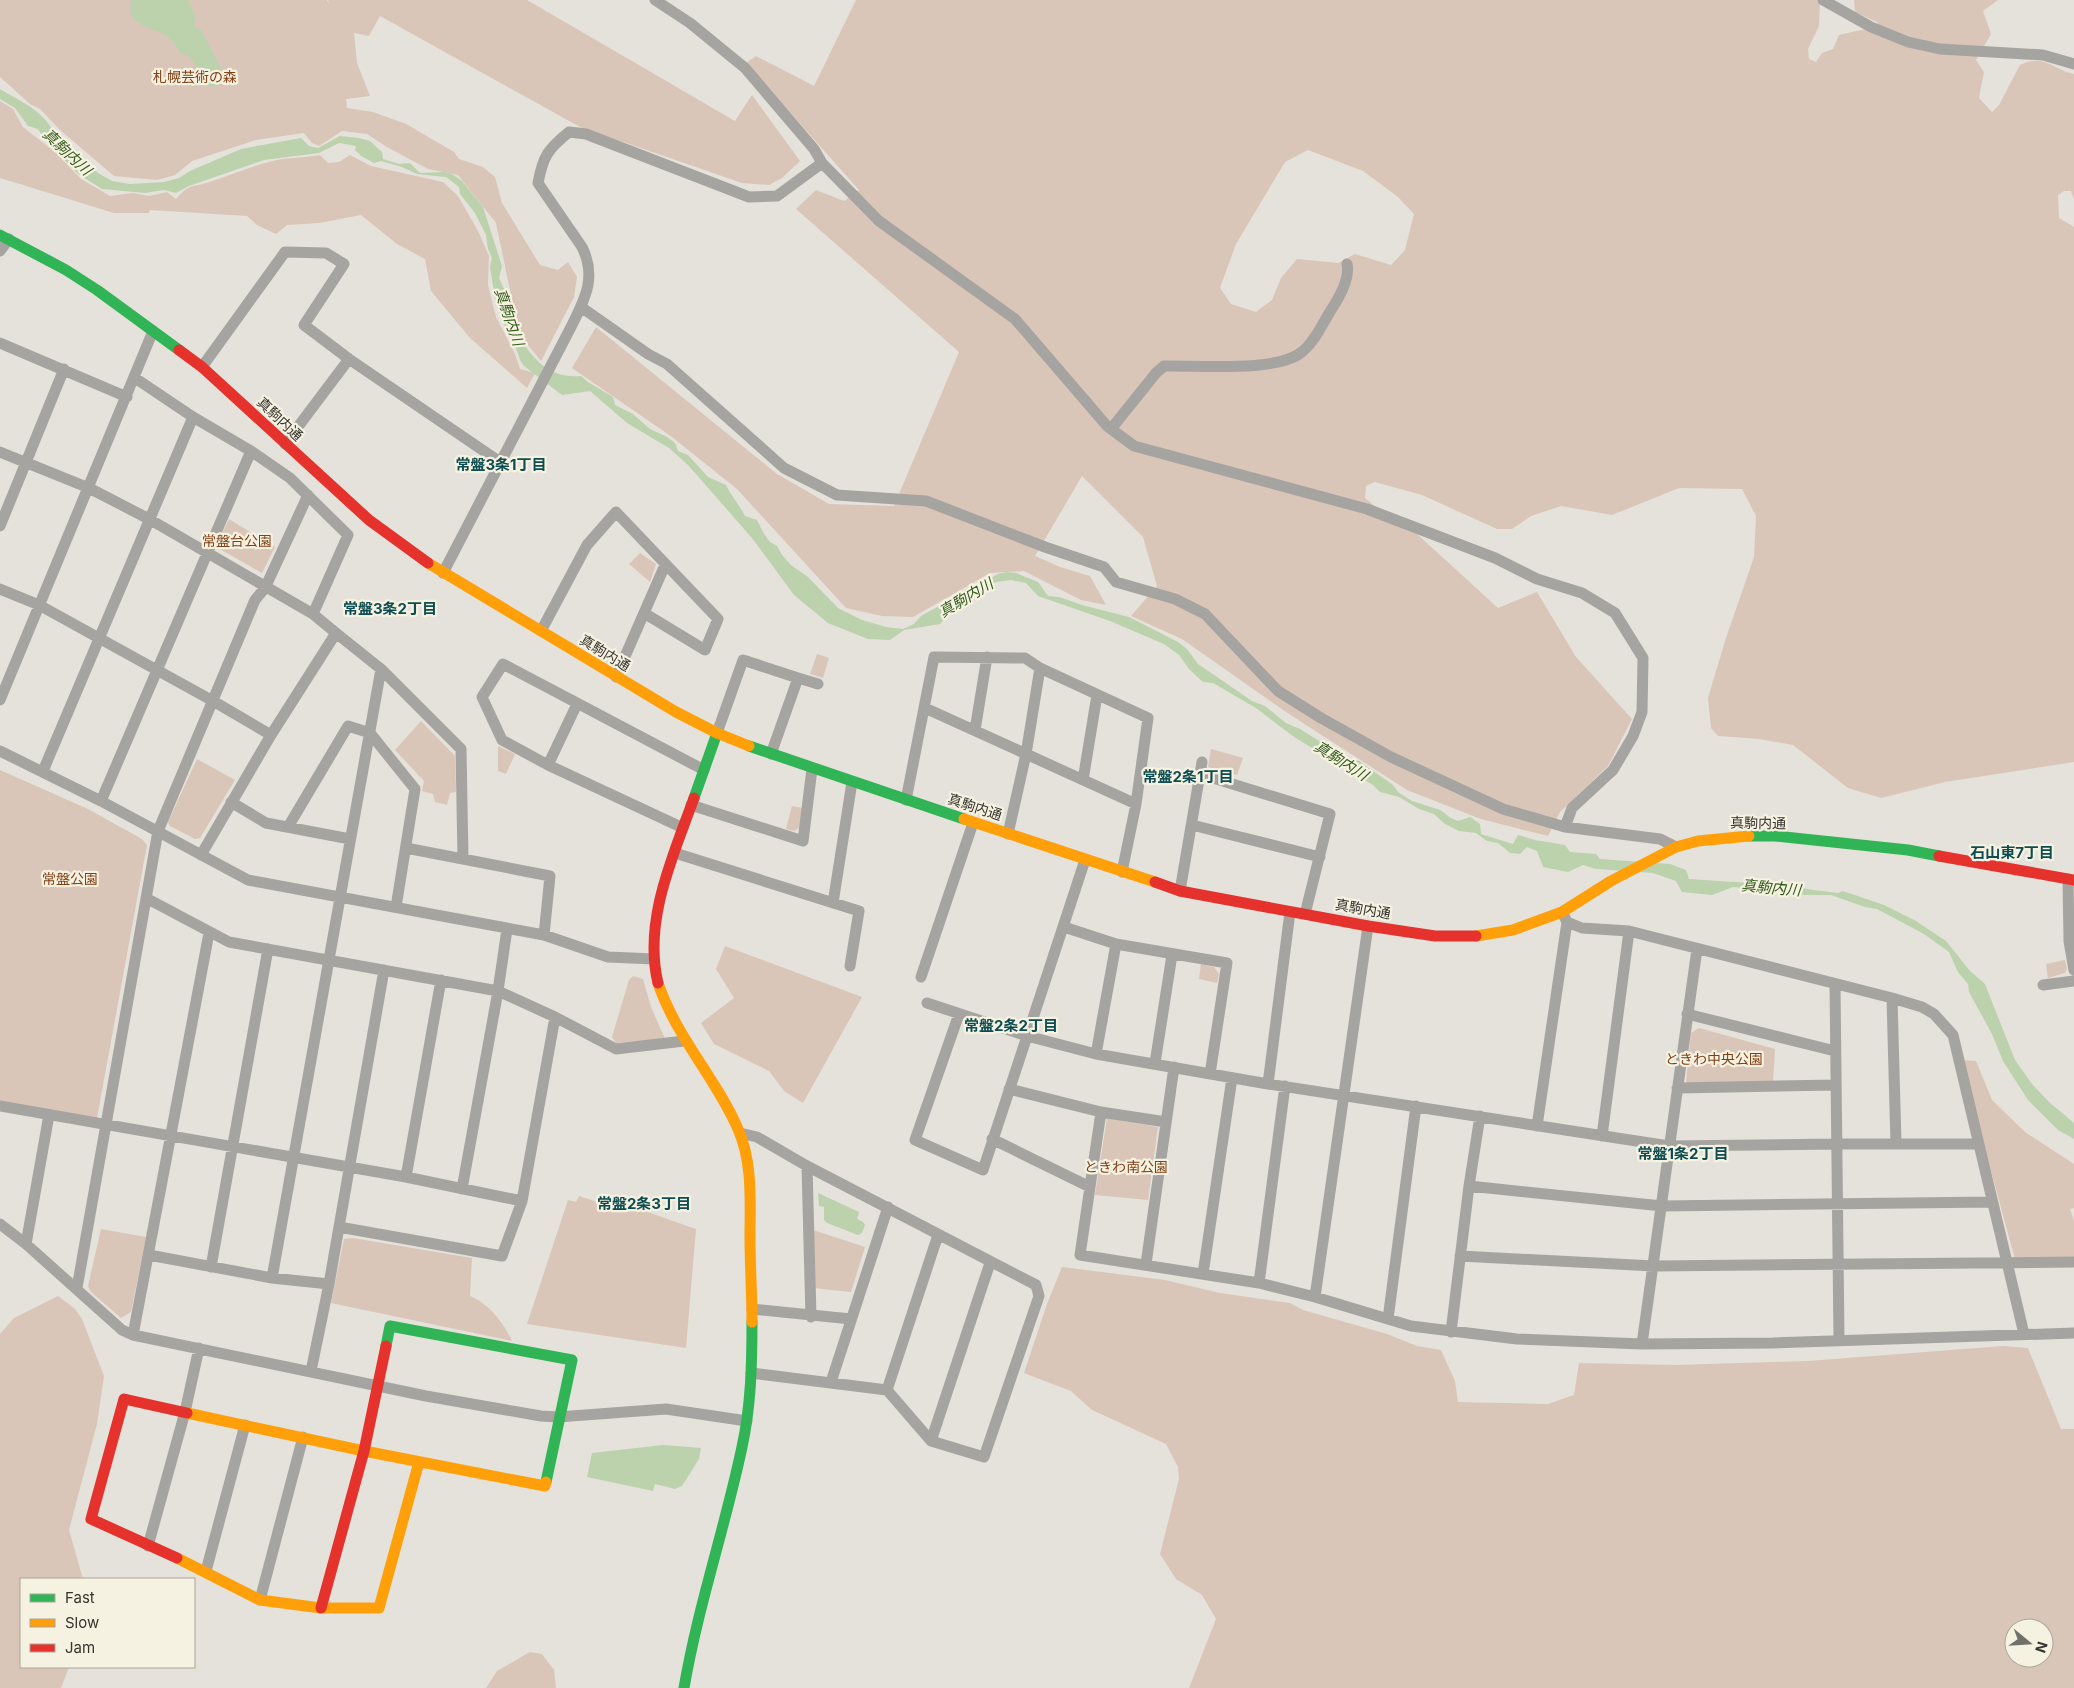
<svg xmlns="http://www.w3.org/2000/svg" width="2074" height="1688" font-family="Inter,'Noto Sans JP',sans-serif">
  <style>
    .green { fill: #dac6b8; fill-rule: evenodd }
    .water { fill: #bbd2ad }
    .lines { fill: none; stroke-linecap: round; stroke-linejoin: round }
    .street { stroke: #a6a4a0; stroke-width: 11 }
    .fast { stroke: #30b455; stroke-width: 11 }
    .slow { stroke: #ff9f0a; stroke-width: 11 }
    .jam { stroke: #e5322d; stroke-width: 11 }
    .labels { text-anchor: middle; stroke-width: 4.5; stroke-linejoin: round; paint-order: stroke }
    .park-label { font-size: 14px; fill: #824015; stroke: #f6f2e2 }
    .street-label { font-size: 14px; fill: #34332d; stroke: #f6f2e2 }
    .water-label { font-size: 15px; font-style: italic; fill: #315a19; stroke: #f6f2e2 }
    .neighbourhood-label { font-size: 15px; font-weight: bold; fill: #0d4c50; stroke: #f6f2e2 }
  </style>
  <rect width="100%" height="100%" fill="#e4e2da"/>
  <path class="green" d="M0,0H327L329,4L328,0H527L735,121L752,95L800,161L782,178L769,185L742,183L580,127L380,16L369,36L354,33L357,63L370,96L346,99L347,108L373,112L406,124L454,152L459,159L483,167L495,177L502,203L540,265L558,270L568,262L577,277L574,297L541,361L523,339L512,300L496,223L458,175L428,169L387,147L367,134L342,131L319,146L312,143L304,133L256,140L192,161L175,175L157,180L114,176L60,130L40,109L30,104L0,77Z
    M856,0H1820L1819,26L1808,49L1809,59L1816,62L1822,53L1833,49L1839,35L1865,29L1881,35L1877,22L1855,12L1854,0H1998L1983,11L1991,34L1976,60L1984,72L1979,98L1992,112L1999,105L2020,65C2044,53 2052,69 2074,74V200L2071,191H2064L2058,195L2059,218L2074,227V762L1945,782L1881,798L1848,788L1793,745L1759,739L1718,736L1711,728L1708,698L1726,638L1754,557L1756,516L1742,489L1679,488L1612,515L1561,506L1531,516L1512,529H1497L1422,495L1375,482L1366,486L1365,498L1383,513L1417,534L1498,608L1537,592L1576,657L1632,719L1608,766L1560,812L1548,836L1481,819L1407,790L1286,712L1182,639L1131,616L1157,586L1143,537L1082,476L1035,556L1060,567L1090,576L1106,605L1081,600L1024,571L990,573L913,617L882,616L846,608L737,489L672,437L572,368L596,327L777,474L829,504L894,506L959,352L796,209L816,190L844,201L859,190L746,63L756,56L814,86ZM1308,150L1363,171L1398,197L1414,214L1405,250L1391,265L1355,254L1338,263L1297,259L1281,278L1272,300L1256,312L1231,304L1220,288L1236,244L1285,162Z
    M0,101L13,109L23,127L56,153L81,179L110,196L133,193L149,196L167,192L176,199C190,183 191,188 210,182C231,175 251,166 273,161C288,157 304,158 320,155L328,163L339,162L350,155L371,166L443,182L458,196L478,231L489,256L488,285L496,317L515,354L520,369L535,373L527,388L470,338L431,291L425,259L397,244L361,215L319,223L287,225L276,234L257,225L247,216L150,210L149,213H114L0,178Z
    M229,519L275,547L262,573L216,547Z
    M640,553L656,564L650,582L629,564Z
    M817,654L829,658L823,678L810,674Z
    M421,721L455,756L456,792L450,793L447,805L435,802L433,794L422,791L424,781L395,750Z
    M498,746L515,754L506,774L498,771Z
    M1211,749L1243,758L1237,775L1208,767Z
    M197,759L235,780L200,838L195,839L170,826L168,822Z
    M0,770L88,809L142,839L147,845L97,1118L0,1102Z
    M792,806L803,808L799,828L794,831L786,829Z
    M725,946L862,997L803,1103L784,1091L769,1071L714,1044L701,1023L734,998L716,969Z
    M2065,960L2067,969L2065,973L2048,978L2046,964Z
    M1201,964L1214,967L1219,974L1217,983L1199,979Z
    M633,976L643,979L651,1007L665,1039L616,1043L612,1037L629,980Z
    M1699,1028L1775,1049L1773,1083L1688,1086L1686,1081L1691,1033Z
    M1961,1060L1976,1061L1992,1100L2025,1132L2074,1164V1208L2070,1209L2074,1221V1257L2015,1259Z
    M1107,1118L1158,1127L1148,1200L1095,1195Z
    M579,1196L613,1207L616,1201L696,1229L686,1348L527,1324L568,1200L576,1202Z
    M101,1229L146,1237L131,1312L121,1318L90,1291L88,1286Z
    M813,1230L865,1247L851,1292L814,1288Z
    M353,1238L472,1258L470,1296C488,1303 504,1323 512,1341L331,1303L344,1239Z
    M1062,1267L1165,1280L1220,1293L1290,1303L1303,1310L1387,1334L1417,1346L1441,1350L1455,1381L1458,1402L1548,1404L1574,1395L1579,1363L1675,1365L1808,1361L2003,1346L2028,1348L2061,1429H2074V1688H1189L1216,1619L1202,1595L1176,1579L1160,1554L1179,1479L1178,1467L1166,1444L1092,1410L1071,1391L1024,1373L1047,1304ZM2014,1628H2044V1658H2014Z
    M58,1296L75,1309L82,1319L104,1376L97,1424L69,1530L83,1579H21V1667H69L61,1688H0V1334L14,1318Z
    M530,1652L542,1654L554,1670L556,1688H486L497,1671Z"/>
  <path class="water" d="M132,0H188L196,17L194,26L201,30L228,81L213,87C187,83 205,58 180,53C177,46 172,39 165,35C149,26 124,25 132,0Z
    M0,89C18,100 49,113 54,136L67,145L98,173L112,181L130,184L164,182L179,178L190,171L241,149L301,138L309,146L318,148L340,136L359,138L370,141L382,152L383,159L399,164L410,163L420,173L444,172L452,174L462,181L483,207L502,266L499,278C501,283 505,290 507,295C508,303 506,312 510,318C524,348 543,380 581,376L588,382L613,397L615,405L633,414L650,429L667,437L675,443L678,451L688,455L708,477L726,485C731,496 739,504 745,516L757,520L764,534L770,542L777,546L782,555L791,565L808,577L838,608L862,620L886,627L903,629L914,624L921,616L998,574L1007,572L1016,573L1038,582L1048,596L1059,597L1082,605L1129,617L1178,642L1187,649L1198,664L1252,701L1265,706L1286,723L1300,729L1342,755L1359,761L1393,785L1399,793L1412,801L1440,810L1451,818L1458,821L1470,817L1480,824L1481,834L1513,844L1518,835L1535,840L1565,845L1570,852L1596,854L1600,859L1670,864L1686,870L1689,879L1750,883L1754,879L1813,890L1838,893L1843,891L1884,905L1916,921L1946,941L1970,971L1985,984L2015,1060L2032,1084L2049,1102L2074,1123V1139L2058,1130L2028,1100L2003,1061L1992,1034L1969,992L1968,984L1958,972L1949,952L1924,934L1877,909L1865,907L1831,895H1805L1785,891L1733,887L1712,895L1682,892L1676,881L1653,873L1596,869L1583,865L1568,872L1543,867L1537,851L1527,847L1520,854L1510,853L1498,843L1487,841L1476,833L1459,831L1445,824L1434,814L1419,809L1399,797L1380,792L1373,785L1294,737L1256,708L1213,683L1203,682L1189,669L1179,655L1164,644L1110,621L1038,596L1026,583L1011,580L996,582L976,591L957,604L940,624L904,630L890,640L868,639L828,623L794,595L752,538L688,465L669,448L627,423L590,391L562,395L524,366L520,360L513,339L502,320L495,298L490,267L492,258L488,249L486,235L475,213L460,194L459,187L446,177L417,174L402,167L381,161L374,163L361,156L355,150L356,146L339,143L319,153L264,160L189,186L176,193L164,190L145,193L102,189L77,173L44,138L38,129L28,126L15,108L0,99Z
    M818,1193L859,1212L857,1219L863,1222L865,1225L862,1233L858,1235L827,1223L824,1220V1207L819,1206Z
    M663,1445L701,1448L699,1459L682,1486L675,1489L655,1484L653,1491L587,1477L592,1453Z"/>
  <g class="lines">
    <path class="street" d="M655,0L690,23L745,68L814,149L822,163L879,221L1015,319L1107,426L1134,446L1367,509L1495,558L1537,579L1582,593L1615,613L1643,658L1642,712L1633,736L1613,770L1572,808L1565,827
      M1823,0L1871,27L1908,42L1940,49L2043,55L2074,64
      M0,251L9,239
      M581,307L648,354L667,364L784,468L837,495L926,501L1045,547L1104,567L1116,582L1175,599L1205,614L1278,691L1321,718L1391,757L1503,809L1565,827L1660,839L1676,847
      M0,343L127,397
      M202,367L285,252L326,253L344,264L304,325L349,359L500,462
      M135,378L193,417L251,451L290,478L348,535L313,614
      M1111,429L1156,373L1164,366C1196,365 1280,373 1303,351C1315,341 1323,323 1331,310C1339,298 1350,278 1347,264
      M285,444L349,359
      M0,452L89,488L149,519L313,614L336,633L271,735L201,855
      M0,526L64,369
      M443,573L571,327C585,299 597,277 582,247L538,183C543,156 548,149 569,132L586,134L749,197L777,196L822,163
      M0,589L39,605L213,701L271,735
      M541,631L587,545L616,512L718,619L705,650L644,613
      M336,633L381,669L461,749L463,859
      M616,677L665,565
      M798,678L818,684
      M0,700L153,331
      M925,708L1136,804
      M975,730L987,657
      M717,733L743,660L798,678L771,754
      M0,751L101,801L248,880L544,935L608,957L654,959
      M548,765L577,704
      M43,771L193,417
      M1200,774L1330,814L1305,914
      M1083,780L1097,695
      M906,800L934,657L1025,658L1040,668L1148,718L1136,804L1122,872
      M101,801L251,451
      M231,802L266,823L350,839
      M691,805L803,841L812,769
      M1192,825L1320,857
      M288,827L348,726L370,733L415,789L396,907
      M683,828L548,765L502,740L482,697L503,664L704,770
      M1008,834L1026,754L1040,668
      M406,848L550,876L544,935
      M675,853L859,911L850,966
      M2068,879L2069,941L2074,970
      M1180,891L1202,762
      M146,898L229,942L498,991L555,1017L616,1049L684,1041
      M833,903L852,782
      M1562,912L1567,922L1582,928L1629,931L1892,998L1922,1007L1934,1014L1953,1035L2024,1334
      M1064,927L1116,944L1227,963L1210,1074
      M921,977L973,823
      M1835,984L1839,1340
      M2043,985L2074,981
      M1892,998L1896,1144
      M927,1003L1027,1036L1096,1054L1268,1084L1669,1146L1836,1144H1979
      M959,1014L915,1140L983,1170L1085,860
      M1687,1014L1835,1051
      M1096,1054L1116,944
      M1155,1063L1172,955
      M1268,1084L1290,912
      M1677,1088L1835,1085
      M1009,1089L1101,1112L1166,1122
      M0,1106L406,1177L522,1201
      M1101,1112L1080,1255L1259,1283L1315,1297L1411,1326L1517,1339L1642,1344L1773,1343L2074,1333
      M1537,1126L1567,922
      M740,1133L757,1137L807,1166L1036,1285L1039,1296L984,1457L931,1441L887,1390L751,1373
      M1602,1136L1629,931
      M992,1139L1090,1187
      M807,1166L811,1317
      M406,1177L441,980
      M1469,1186L1662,1206L1992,1202
      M462,1189L498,991L507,929
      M0,1224L26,1244L122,1330L133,1335L426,1396L541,1416L558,1417L666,1409L747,1421
      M339,1227L502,1256L522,1201L555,1017
      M26,1244L49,1115
      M149,1255L272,1278L329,1284
      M1460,1256L1654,1266L2074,1262
      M1146,1264L1174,1067
      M211,1267L268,949
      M1203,1274L1232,1078
      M272,1278L381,669
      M1259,1283L1285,1086
      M77,1288L158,831L255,600L265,588L308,495
      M1315,1297L1368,926
      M752,1309L851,1319
      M1388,1319L1416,1106
      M1451,1332L1469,1186L1480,1116
      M133,1335L209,933
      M1642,1344L1697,949
      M311,1371L329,1284L384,970
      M831,1382L888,1207
      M887,1390L938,1235
      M931,1441L990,1263
      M148,1546L185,1412L199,1348
      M206,1571L245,1425
      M260,1600L303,1437"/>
    <path class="fast" d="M0,235L66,270L97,290L179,350
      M749,746L964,819
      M694,798L717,733
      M1749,836H1775L1908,850L1939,856
      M386,1346L390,1326L572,1360L546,1482
      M684,1688C698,1606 725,1528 742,1447C751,1406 752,1364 752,1322"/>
    <path class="slow" d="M428,563L676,712L717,733L749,746
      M964,819L1155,882
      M1476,936L1513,930L1562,912L1611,881L1676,847L1698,841L1749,836
      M658,983C676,1037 716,1078 738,1129C753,1163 750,1202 750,1238C750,1266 752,1294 752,1322
      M187,1413L364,1451L545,1486L546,1482
      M177,1558L260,1600L321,1608H379L419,1462"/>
    <path class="jam" d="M179,350L202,367L369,520L428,563
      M1939,856L2074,880
      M1155,882L1180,891L1368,926L1435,936H1476
      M658,983C643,921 673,856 694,798
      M177,1558L91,1519L124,1399L187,1413
      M321,1608L364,1451L386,1346"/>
  </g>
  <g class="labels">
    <g class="park-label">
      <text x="195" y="82">札幌芸術の森</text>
      <text x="237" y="546">常盤台公園</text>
      <text x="70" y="884">常盤公園</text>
      <text x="1714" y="1064">ときわ中央公園</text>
      <text x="1126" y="1172">ときわ南公園</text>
    </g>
    <g class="street-label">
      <text transform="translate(280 419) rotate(43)" y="5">真駒内通</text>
      <text transform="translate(605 653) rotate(31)" y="5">真駒内通</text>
      <text transform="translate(975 807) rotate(18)" y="5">真駒内通</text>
      <text transform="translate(1758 823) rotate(1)" y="5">真駒内通</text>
      <text transform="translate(1363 909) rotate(10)" y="5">真駒内通</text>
    </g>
    <g class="water-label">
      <text transform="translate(67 152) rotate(43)" y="5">真駒内川</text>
      <text transform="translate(509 317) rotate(71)" y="5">真駒内川</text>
      <text transform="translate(966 598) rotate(-31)" y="5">真駒内川</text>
      <text transform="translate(1341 761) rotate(32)" y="5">真駒内川</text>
      <text transform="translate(1771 888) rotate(5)" y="5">真駒内川</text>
    </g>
    <g class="neighbourhood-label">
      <text x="501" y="470">常盤3条1丁目</text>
      <text x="390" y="614">常盤3条2丁目</text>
      <text x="1188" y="782">常盤2条1丁目</text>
      <text x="2012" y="858">石山東7丁目</text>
      <text x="1011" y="1031">常盤2条2丁目</text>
      <text x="1683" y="1159">常盤1条2丁目</text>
      <text x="644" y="1209">常盤2条3丁目</text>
    </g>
  </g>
  <rect x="20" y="1578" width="175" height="90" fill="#f6f2e2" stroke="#a8a69a"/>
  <rect x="30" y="1594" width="25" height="8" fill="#30b455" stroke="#a8a69a"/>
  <text x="65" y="1603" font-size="15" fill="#34332d">Fast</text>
  <rect x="30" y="1619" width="25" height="8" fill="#ff9f0a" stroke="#a8a69a"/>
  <text x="65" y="1628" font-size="15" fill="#34332d">Slow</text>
  <rect x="30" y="1644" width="25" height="8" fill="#e5322d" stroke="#a8a69a"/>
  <text x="65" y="1653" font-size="15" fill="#34332d">Jam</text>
  <g transform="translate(2029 1643) rotate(108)"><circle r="24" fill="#f6f2e2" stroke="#a8a69a"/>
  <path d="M0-4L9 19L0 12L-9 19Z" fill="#72706a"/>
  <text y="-8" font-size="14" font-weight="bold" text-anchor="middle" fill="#34332d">N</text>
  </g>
</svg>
